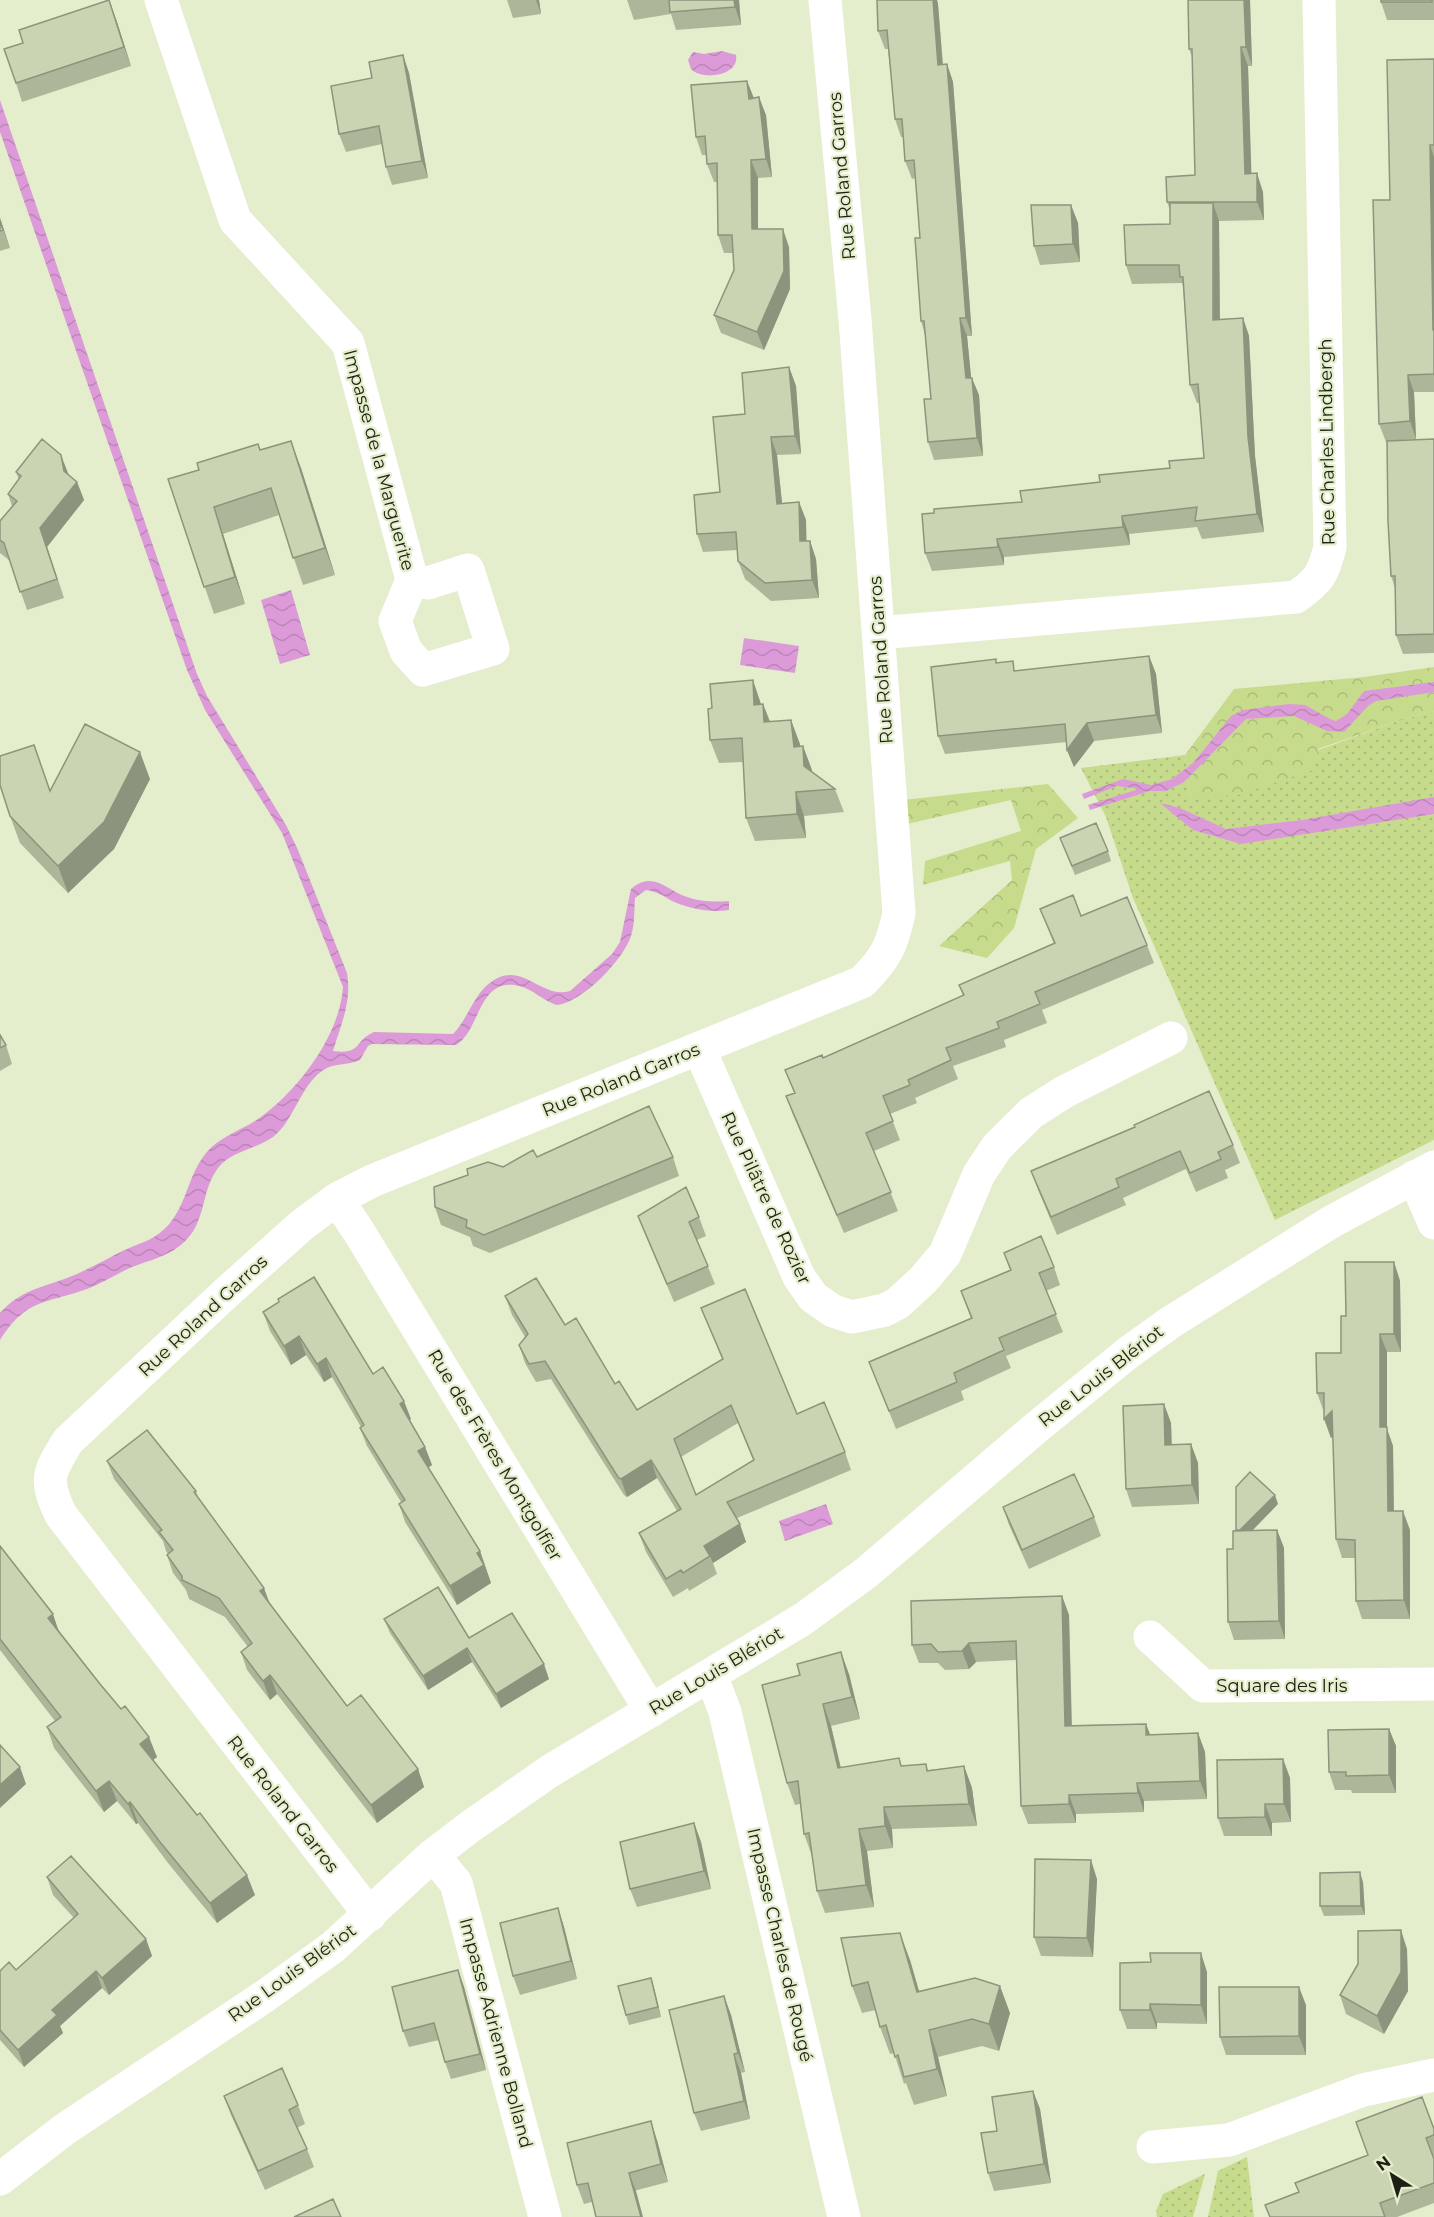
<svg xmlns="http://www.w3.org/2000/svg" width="1434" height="2217" font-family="Montserrat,sans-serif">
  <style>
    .grass { fill: url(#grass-dots) }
    .forest { fill: url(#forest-crowns) }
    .water { fill: url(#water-waves) }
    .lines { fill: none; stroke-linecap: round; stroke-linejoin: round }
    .street { stroke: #fff; stroke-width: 33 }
    .wall { fill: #aeb699; fill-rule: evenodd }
    .shaded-wall { fill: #8d947d }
    .building { fill: #cad4b2; stroke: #8d947d; stroke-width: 1.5; fill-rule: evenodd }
    .labels { text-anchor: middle; stroke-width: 4.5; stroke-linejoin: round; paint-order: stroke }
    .street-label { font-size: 18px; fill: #1d2014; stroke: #e4eecc }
  </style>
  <defs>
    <pattern id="grass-dots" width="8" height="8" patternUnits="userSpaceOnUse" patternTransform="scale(1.5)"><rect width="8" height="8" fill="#c7db8d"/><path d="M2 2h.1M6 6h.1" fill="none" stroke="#aabc79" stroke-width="1.8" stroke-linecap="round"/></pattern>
    <pattern id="forest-crowns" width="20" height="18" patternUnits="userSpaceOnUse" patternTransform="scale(1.5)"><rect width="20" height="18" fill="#c7db8d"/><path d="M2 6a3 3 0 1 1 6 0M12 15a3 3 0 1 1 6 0" fill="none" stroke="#aabc79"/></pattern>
    <pattern id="water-waves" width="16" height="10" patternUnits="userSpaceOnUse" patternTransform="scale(1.5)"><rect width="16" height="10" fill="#dc9bd8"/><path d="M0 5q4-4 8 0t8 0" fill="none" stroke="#bc85b8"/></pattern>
  </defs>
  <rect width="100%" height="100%" fill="#e4eecc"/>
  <path class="grass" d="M1434,711V1140L1275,1220L1133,898L1106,817L1081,768L1185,755L1190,797L1395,722Z
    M1247,2157L1254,2217H1208L1218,2171Z
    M1205,2174L1193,2217H1157L1156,2211L1163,2194Z"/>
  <path class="forest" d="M1434,667V711L1395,722L1318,749L1314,770L1238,795L1190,797L1185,755L1234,689L1364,677Z
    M1048,784L1078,818L1036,849L1014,928L987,958L939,946L1012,880L1010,861L923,885L925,861L1021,831L1011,800L907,824L903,800Z"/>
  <path class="water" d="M722,51L736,55C740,76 702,81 691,69L688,60L693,52L704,54Z
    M0,100L197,674L207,696L286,825L298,850L347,973C352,1002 341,1024 333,1051C363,1055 354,1040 374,1032L453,1034C470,1017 475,987 500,977C526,967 544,999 570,991L612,954L620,942L631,889C653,870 666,890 687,897C701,902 714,902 729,901V910C710,913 691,909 672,901C664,896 655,891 646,890L635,898C634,911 635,924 631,936C623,960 583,1002 557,1005C543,1001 533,989 519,986C478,976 481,1030 456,1045L372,1044L368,1046L360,1060C348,1066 334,1062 322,1071C299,1088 294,1121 273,1137C257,1149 230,1151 218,1168C198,1195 209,1228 174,1250C161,1258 145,1262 132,1267C116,1274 103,1283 87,1289C45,1304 27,1298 0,1340V1313C21,1290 40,1288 67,1278C88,1270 106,1259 125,1250C135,1245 146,1242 154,1237C187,1217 184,1180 206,1153C218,1138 239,1131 255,1121C296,1094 340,1036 343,987L282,833L205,710L187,670L0,132Z
    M291,590L310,655L280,664L261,600Z
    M744,638L799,646L795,673L740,665Z
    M1434,682V692L1376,701L1368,706L1344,732L1327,731L1294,716L1246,719L1184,782L1166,791H1150L1090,810L1088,805L1139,789L1117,786L1084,799L1082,794L1123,779L1151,785L1172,779L1193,763L1231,716L1243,710L1289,704L1305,705L1330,719L1336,721L1347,714L1364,691Z
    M1434,797V814L1241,844L1193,830L1160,803L1180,808L1226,829L1302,820Z
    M826,1504L833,1524L785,1541L779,1521Z"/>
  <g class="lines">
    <path class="street" d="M161,0L235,220L348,343L412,580L395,621L406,651L423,670L493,649L468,570L428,583L412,580
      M879,633L1296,597C1320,580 1323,574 1330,547L1319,0
      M699,1048L799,1277L813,1297L833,1311L852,1317L885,1310L898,1303L923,1280L945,1254L979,1174L997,1147L1031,1113L1064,1092L1171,1038
      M1414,1177L1434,1223
      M337,1199L359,1232L651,1711
      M1150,1637L1203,1686L1434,1684
      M711,1675L725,1712L844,2217
      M433,1855L456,1883L545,2217
      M370,1915L61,1515C44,1480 48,1473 68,1441L226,1293L302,1225L337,1199L372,1181L862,982C886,958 892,946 899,913L855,319L825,0
      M1153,2147L1229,2140L1363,2090L1434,2075
      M0,2179L65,2129L262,1998L333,1947L433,1855L471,1826L550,1771L803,1619L866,1573L1037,1427L1129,1352L1171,1322L1331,1222L1434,1167"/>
  </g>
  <path class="wall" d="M507,0H539L541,14L513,18Z
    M627,0H739L741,25L676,30L671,14L634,20Z
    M877,0H937L938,4L943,64H947L953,82L972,336H967L971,378L979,395L983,456L934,460L928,442L931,399L925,335L921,321L920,238L916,178L912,179L905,161L903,137H901L895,119L888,49H885L878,31Z
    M1188,0H1250L1252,66H1248L1251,173L1263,192L1264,220L1219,221L1220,319L1243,318L1249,336L1255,456L1264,532L1202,539L1197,527L1129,534L1130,545L1004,557V565L932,571L925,553L1022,502L1100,482L1170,468L1204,458L1200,403H1197L1190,385L1183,287L1182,283L1132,284L1126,265L1170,224V210L1167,202L1195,175L1193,59L1189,49Z
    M1434,0V20H1387L1381,2Z
    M116,19L131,66L22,102L16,83Z
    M403,55L409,73L428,178L392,185L386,167L382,144L346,152L339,134L372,78Z
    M1434,59V392H1414L1416,439L1399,440L1434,439V653L1403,654L1396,635L1395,588L1391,576L1387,442H1386L1379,424L1390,200Z
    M747,81L754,98L766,115L772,177L758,178V229L789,247L790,289L764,350L721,333L714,315L734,270L733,253H724L718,235L717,182H714L707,164V155H702L696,137Z
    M1071,205L1078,223L1080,262L1040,265L1034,246Z
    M0,218L10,248L0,251Z
    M789,367L796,386L801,454L777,455L782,503L799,502L806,520V541H810L816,559L819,598L771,601L745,579L738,561L737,550L703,552L697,534L720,492L745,414Z
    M260,450L301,468L335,575L303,585L279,515L223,534L245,604L214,614L168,479Z
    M16,472L68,474L77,482L84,500L47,547L64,598L27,610L10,561L0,553V521L12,506L8,494L19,480Z
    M1149,656L1156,674L1162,733L1094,741L1074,767L1067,750V742L945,754L938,736L998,663L1017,671Z
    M761,704H763L770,721L800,744V746H803L812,772L835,789L844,812L804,816L806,838L755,841L746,818L743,762L719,763L710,740Z
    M150,779L114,849L68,893L20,843L10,816L50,791Z
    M1060,838L1108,851L1111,861L1075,875Z
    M1040,909L1081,916L1147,945L1154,963L1042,1010L1047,1023L1004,1040L1006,1047L953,1066L958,1079L915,1098L917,1103L890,1114L900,1140L874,1151L898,1211L844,1233L793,1115L786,1096L794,1093L785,1070L823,1058L963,996L959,985L1054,944Z
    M0,1035L6,1045L12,1064L0,1071Z
    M1135,1127L1233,1145L1240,1163L1225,1170L1228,1178L1196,1192L1186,1169L1123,1198L1126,1205L1057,1235L1038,1190L1031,1171Z
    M537,1157H673L679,1176L490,1253L473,1246L470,1237L441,1225L435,1207L503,1167Z
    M638,1216L699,1217L706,1236L697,1240L715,1284L674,1302L645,1234Z
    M1004,1253L1054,1267L1060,1285L1046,1291L1063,1332L1006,1356L1011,1368L961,1391L964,1400L896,1429L869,1362L971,1319L961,1291L1010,1270Z
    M1394,1262L1400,1281L1401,1352H1387V1429L1393,1446L1394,1511L1410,1530V1619H1362L1356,1601L1355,1558H1342L1336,1539L1333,1436L1331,1438L1324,1412L1317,1393L1341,1353L1346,1316Z
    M505,1296L565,1325L637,1410L722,1359L701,1308L797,1414L845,1452L851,1470L737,1518L746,1542L713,1563L717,1574L689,1591L688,1588L673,1597L646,1552L639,1533L677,1511L657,1478L627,1497L624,1495L551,1379L536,1382L525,1363L519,1345L525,1337L512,1315ZM738,1423L753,1460L696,1495L681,1457Z
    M263,1312L373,1374L411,1419L409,1420L425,1447L432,1465L428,1468L480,1551L491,1583L457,1605L405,1522L399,1504L401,1502L367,1446L360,1428L361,1427L332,1377L324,1382L306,1355L291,1365L270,1331Z
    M1164,1404L1171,1423L1172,1445L1191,1444L1198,1463L1199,1504L1132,1507L1126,1489Z
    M107,1461L196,1491L198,1497L270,1603L347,1706L418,1769L424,1787L377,1823L277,1694L270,1700L247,1670L241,1652L248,1647L225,1617L189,1599L186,1590L173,1573L167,1555L168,1554L166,1551L163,1541L114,1479Z
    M1278,1504L1253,1530H1277L1284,1548L1285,1639L1234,1640L1228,1622L1233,1549L1236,1530Z
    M1003,1507L1094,1517L1101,1536L1029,1569L1009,1525Z
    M0,1546L60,1632L157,1757L153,1760L255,1895L217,1923L168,1863L138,1823L136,1824L117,1801L104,1812L54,1748L47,1727L55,1721L0,1650Z
    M1062,1596L1069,1615L1072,1725L1146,1724L1150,1735L1198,1733L1205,1752L1207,1799L1144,1801V1812L1076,1814V1823L1028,1824L1021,1806L1016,1660L976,1662L969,1669L945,1670L938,1663H919L912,1645Z
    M384,1619L469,1638L549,1679L501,1708L472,1662L428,1690L390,1633Z
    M849,1674L860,1719L831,1726L841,1768L902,1766L926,1764L928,1770L964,1766L972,1788L977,1826L892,1829L893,1848L867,1851L874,1907L825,1913L817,1891L812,1856L804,1834L800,1804L795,1805L787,1783L762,1685Z
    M1389,1729L1396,1746V1793H1352L1351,1790H1335L1329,1772Z
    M1283,1759L1290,1778L1291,1822L1272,1823V1836H1224L1218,1818Z
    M694,1823L701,1842L711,1889L637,1907L630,1889Z
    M47,1877L146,1939L152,1956L109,1995L102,1988L60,2026L63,2033L24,2067L0,2040V1971L16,1970L74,1918L53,1895Z
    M1097,1879L1093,1957L1041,1956L1034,1937Z
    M1363,1882L1365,1915L1324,1916L1320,1906Z
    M558,1908L564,1927L577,1979L520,1995L513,1976Z
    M1407,1949L1408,1991L1384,2034L1346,2014L1340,1995Z
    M910,1960L919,1991L1010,2013L999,2051L982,2046L938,2057L947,2096L914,2105L906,2083L904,2084L894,2053L890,2054L880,2027L876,2010L862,2013L852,1986Z
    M458,1970L464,1987L486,2070L451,2079L445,2062L439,2040L409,2047L403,2031Z
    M1207,1972V2024L1157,2023V2029H1127L1120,2010Z
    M651,1978L654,1988L661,2017L629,2025L626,2015Z
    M724,1996L731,2015L745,2072L741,2073L750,2119L701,2131L694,2113Z
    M1306,2005V2055H1226L1220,2037Z
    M1033,2091L1040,2109L1051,2183L994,2191L988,2173L997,2131Z
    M224,2096L298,2105L305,2124L297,2128L307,2149L314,2167L265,2190L231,2115Z
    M1434,2129V2155L1433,2156L1434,2159V2203L1397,2217H1269L1299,2192Z
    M657,2140L668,2182L584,2204L577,2185Z"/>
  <path class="shaded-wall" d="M109,0L116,19L131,66L124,47Z
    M536,0H539L541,14Z
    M734,0H739L741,25L735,7Z
    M933,0H937L938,4L944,83L938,65Z
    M1244,0H1250L1252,66L1246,47Z
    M1241,47L1248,66L1252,192L1245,174Z
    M403,55L409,73L428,178L422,161Z
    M947,64L953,82L972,336L966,318Z
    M747,81L754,99H749Z
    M759,97L766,115L772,177L766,159Z
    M1430,145L1434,157V334L1433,330Z
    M751,160L758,178V247L752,229Z
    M1257,173L1263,192L1264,220L1257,202Z
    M1213,203L1219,221L1220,338L1213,320Z
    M1071,205L1078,223L1080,262L1073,244Z
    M0,218L10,248L0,221Z
    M783,229L789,247L790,289L764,350L757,332Z
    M960,318L967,336L973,396L966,378Z
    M1243,318L1249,336L1255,456L1264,532L1257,514L1248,437Z
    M789,367L796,386L801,454L795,436Z
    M1408,375L1414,392L1416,439L1410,421Z
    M972,378L979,395L983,456L977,438Z
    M771,437L777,455L784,522L777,504Z
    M291,441L301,468L335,575L325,548Z
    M61,455L68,473L70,489L64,471Z
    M77,482L84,500L47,547L64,598L40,528Z
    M799,502L806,520L807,559L800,541Z
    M214,507L223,534L245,604L235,577Z
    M1122,516L1129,534L1130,545L1123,527Z
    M997,539L1004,557V565L998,547Z
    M810,541L816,559L819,598L812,580Z
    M1149,656L1156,674L1162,733L1156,715Z
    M753,680L761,704L754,705Z
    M763,704L772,728L764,722Z
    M791,720L800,744L802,770L794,747Z
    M1087,723L1094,741L1074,767L1067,750Z
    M803,746L812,770V790L804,766Z
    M140,752L150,779L114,849L68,893L58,866Z
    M796,792L804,816L806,838L797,814Z
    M1394,1262L1400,1281L1401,1352L1394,1334Z
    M1380,1334L1387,1352V1429L1393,1446L1394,1530L1388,1511L1380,1427Z
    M299,1336L306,1355L291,1365L284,1346Z
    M326,1358L332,1377L324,1382L317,1364Z
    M404,1401L411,1419L406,1423L400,1404Z
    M1164,1404L1171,1423L1172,1464L1165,1445Z
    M1332,1411L1339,1430L1331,1438L1324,1419Z
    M1191,1444L1198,1463L1199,1504L1192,1485Z
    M425,1447L432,1465L424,1470L418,1451Z
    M651,1460L657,1478L627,1497L621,1479Z
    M1275,1495L1278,1504L1239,1544L1236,1534Z
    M1403,1511L1410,1530V1619L1404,1600Z
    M740,1524L746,1542L713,1563L710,1556L704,1546Z
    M1277,1530L1284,1548L1285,1639L1279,1621Z
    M480,1551L491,1583L457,1605L450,1586L477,1553Z
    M264,1588L271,1607L260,1591Z
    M1062,1596L1069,1615L1072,1744L1065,1726Z
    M53,1614L60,1635L48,1618Z
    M969,1643L976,1662L969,1669L962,1651Z
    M467,1648L472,1662L428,1690L423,1676Z
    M841,1652L849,1674L860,1719L852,1697Z
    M544,1664L549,1679L501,1708L496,1694Z
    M270,1675L277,1694L270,1700L263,1681Z
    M823,1704L831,1726L846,1791L838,1768Z
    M1146,1724L1153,1742L1146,1735Z
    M1389,1729L1396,1746V1793L1389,1775Z
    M1198,1733L1205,1752L1207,1799L1200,1781Z
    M149,1737L157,1757L147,1765L140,1744Z
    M1283,1759L1290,1778L1291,1822L1284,1804Z
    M964,1766L972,1788L977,1826L969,1804Z
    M20,1767L26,1784L0,1808V1785Z
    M418,1769L424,1787L377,1823L371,1805Z
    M109,1781L117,1801L104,1812L96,1791Z
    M1137,1783L1144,1801V1812L1138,1793Z
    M1069,1795L1076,1814V1823L1069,1804Z
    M130,1802L138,1823L136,1824L128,1804Z
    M1265,1804L1272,1823V1836L1265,1817Z
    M884,1807L892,1829L893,1848L885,1826Z
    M694,1823L701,1842L711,1889L704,1871Z
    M859,1829L867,1851L874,1907L866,1885Z
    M1091,1860L1097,1879L1093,1957L1087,1938Z
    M1360,1872L1363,1882L1365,1915L1361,1906Z
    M247,1875L255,1895L217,1923L210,1903Z
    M558,1908L564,1927L577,1979L571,1961Z
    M1401,1930L1407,1949L1408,1991L1384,2034L1377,2016Z
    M900,1933L910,1960L927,2019L917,1992Z
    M146,1939L152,1956L109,1995L102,1978Z
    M1201,1953L1207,1972V2024L1201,2005Z
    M458,1970L464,1987L486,2070L480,2054Z
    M96,1971L102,1988L60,2026L63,2033L24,2067L18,2050L52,2010Z
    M651,1978L654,1988L661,2017L658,2007Z
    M1000,1986L1010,2013L999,2051L989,2024Z
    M1299,1987L1306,2005V2055L1299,2036Z
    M724,1996L731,2015L745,2072L738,2053Z
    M1150,2004L1157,2023V2029L1150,2010Z
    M929,2030L938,2057L947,2096L937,2069Z
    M734,2054L741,2073L750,2119L744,2101Z
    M1033,2091L1040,2109L1051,2183L1044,2164Z
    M651,2121L657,2140L668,2182L661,2164Z
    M629,2173L636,2191L643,2217H641Z"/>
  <path class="building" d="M109,0L124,47L16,83L4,49L23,43L19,30Z
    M669,0H734L735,7L670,12Z
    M877,0H933L938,65L947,64L966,318H960L966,378H972L977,438L928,442L924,399H931L924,321H921L915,238H920L914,160L905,161L902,119H895L887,30L878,31Z
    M1188,0H1244L1246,47H1241L1245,174L1257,173V202H1167L1166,177L1195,175L1192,49H1189Z
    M1381,0H1432V2H1381Z
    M403,55L422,161L386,167L379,126L339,134L331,86L372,78L369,62Z
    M1434,59V145H1430L1433,330H1434V374L1408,375L1410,421L1379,424L1373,200H1390L1387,60Z
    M747,81L749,99L759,97L766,159L751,160L752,229H783L784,271L757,332L714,315L734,270L732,235H718L717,163L707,164L705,136L696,137L691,85Z
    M1170,203H1213V320L1243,318L1248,437L1257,514L1195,521L1197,507L1122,516L1123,527L997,539L998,547L925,553L922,514L934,513V509L1022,502L1020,491L1100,482L1099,475L1170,468L1169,461L1204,458L1198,384L1190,385L1183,277H1180L1179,265H1126L1124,225L1170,224Z
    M1031,205H1071L1073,244L1034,246Z
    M0,221L3,230L0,231Z
    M789,367L795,436L771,437L777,504L799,502L800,541H810L812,580L765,583L738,561L736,532L697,534L694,495L720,492L713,417L745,414L742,373Z
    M42,439L61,455L64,471L77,482L40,528L57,579L20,592L4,543L0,540V521L17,501L8,494L21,476L16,472Z
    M1434,439V634L1396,635L1395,576H1391L1388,521L1387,441Z
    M291,441L325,548L293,558L271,488L214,507L235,577L204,587L168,479L199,470L197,463L258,444L260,450Z
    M1149,656L1156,715L1087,723L1067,750L1065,724L938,736L931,667L996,659V663L1013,661L1014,671Z
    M753,680L754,705L763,704L764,722L791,720L794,747L803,746L804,766L835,789L796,792L797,814L746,818L742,738L710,740L708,709L712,708L710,684Z
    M85,724L140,752L104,822L58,866L10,816L0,785V756L34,745L50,791Z
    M1096,823L1108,851L1072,866L1060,838Z
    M1073,895L1081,916L1127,897L1147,945L1035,992L1040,1004L997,1022L999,1028L946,1048L951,1060L908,1080L910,1085L883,1096L893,1121L866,1133L891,1192L837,1215L786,1096L795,1093L785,1070L822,1055L823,1058L964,995L959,985L1055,943L1040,909Z
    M0,1035L6,1045L0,1048Z
    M1209,1091L1233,1145L1218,1152L1221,1159L1190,1173L1180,1151L1116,1179L1119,1187L1051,1217L1031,1171L1135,1127L1134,1125Z
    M649,1106L673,1157L484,1235L466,1227L467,1220L435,1207L434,1187L468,1175L467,1169L488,1162L503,1167L533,1150L537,1157Z
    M686,1187L699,1217L689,1222L708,1266L667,1284L638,1216Z
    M1041,1236L1054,1267L1039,1273L1056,1314L999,1338L1004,1350L954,1373L957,1382L889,1411L869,1362L972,1318L961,1291L1011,1270L1004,1253Z
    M1345,1262H1394V1334H1380V1427H1387L1388,1511H1403L1404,1600L1356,1601L1355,1540L1336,1539L1332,1411L1324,1419V1393H1317L1316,1353H1341V1316H1346Z
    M314,1277L373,1374L383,1367L404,1401L400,1404L425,1447L418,1451L480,1551L477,1553L484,1565L450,1586L399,1504L405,1500L360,1428L364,1425L326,1358L317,1364L299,1336L284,1346L263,1312L279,1302L278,1299Z
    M536,1278L565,1325L576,1318L615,1384L619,1381L637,1410L723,1359L701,1308L745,1289L797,1414L824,1402L845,1452L727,1502L740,1524L704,1546L710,1556L683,1573L681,1570L666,1579L639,1533L681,1509L651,1460L621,1479L618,1477L545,1361L529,1364L519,1345L528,1334L505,1296ZM731,1405L754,1460L696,1495L674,1439Z
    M1164,1404L1165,1445L1191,1444L1192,1485L1126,1489L1123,1406Z
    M147,1430L196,1491L194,1492L264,1588L260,1591L347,1706L361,1695L418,1769L371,1805L270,1675L263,1681L241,1652L252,1643L219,1598L182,1580V1576L167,1555L173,1550L159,1532L162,1530L107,1461Z
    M1250,1472L1275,1495L1240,1530H1236V1487Z
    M1074,1474L1094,1517L1022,1550L1003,1507Z
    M1277,1530L1279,1621L1228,1622L1227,1549H1233V1531Z
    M0,1546L53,1614L48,1618L100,1684L121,1709L125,1706L149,1737L140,1744L197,1815L200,1813L247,1875L210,1903L160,1842L130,1802L128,1804L109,1781L96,1791L47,1727L61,1717L0,1639Z
    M438,1587L469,1638L512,1613L544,1664L496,1694L467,1648L423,1676L384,1619Z
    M1062,1596L1065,1726L1146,1724V1735L1198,1733L1200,1781L1137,1783L1138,1793L1069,1795V1804L1021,1806L1016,1641L969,1643L962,1651L938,1652L931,1644L912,1645L911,1601Z
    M841,1652L852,1697L823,1704L838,1768L899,1758L901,1766L926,1764L927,1771L964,1766L969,1804L884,1807L885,1826L859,1829L866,1885L817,1891L809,1833L804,1834L798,1781L787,1783L762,1685L800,1675L797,1664Z
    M1389,1729V1775L1346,1776V1772H1329L1328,1730Z
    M0,1745L20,1767L0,1785Z
    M1283,1759L1284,1804H1265V1817L1218,1818L1217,1760Z
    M694,1823L704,1871L630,1889L620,1842Z
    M71,1856L146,1939L102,1978L96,1971L52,2010L57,2015L18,2050L0,2030V1971L9,1962L16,1970L78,1914L47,1877Z
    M1035,1859L1091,1860L1087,1938L1034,1937Z
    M1360,1872L1361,1906H1320V1873Z
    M558,1908L571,1961L513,1976L500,1923Z
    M1401,1930V1972L1377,2016L1340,1995L1358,1964V1931Z
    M900,1933L917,1992L975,1978L1000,1986L989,2024L972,2019L929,2030L937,2069L904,2077L898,2055L895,2057L886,2025L880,2027L868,1982L852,1986L841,1938Z
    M1150,1953H1201V2005L1150,2004V2010H1120V1963L1151,1962Z
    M458,1970L480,2054L445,2062L434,2023L403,2031L392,1987Z
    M651,1978L658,2007L626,2015L618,1986Z
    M1219,1987H1299V2036L1220,2037Z
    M724,1996L738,2053L734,2054L744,2101L694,2113L669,2010Z
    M282,2068L298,2105L289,2110L307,2149L258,2171L224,2096Z
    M1033,2091L1044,2164L988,2173L981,2133L997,2131L992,2097Z
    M1422,2097L1434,2129V2135L1426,2138L1434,2159V2183L1380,2203L1385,2217H1270L1265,2205L1299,2192L1295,2183L1368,2155L1356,2122Z
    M651,2121L661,2164L629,2173L641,2217H596L588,2183L577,2185L567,2143Z
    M333,2199L341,2217H294Z"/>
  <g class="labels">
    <g class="street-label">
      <text transform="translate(842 176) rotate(-95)" y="6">Rue Roland Garros</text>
      <text transform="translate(1327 442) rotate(-91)" y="6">Rue Charles Lindbergh</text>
      <text transform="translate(379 460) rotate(75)" y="6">Impasse de la Marguerite</text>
      <text transform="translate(881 660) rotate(-94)" y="6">Rue Roland Garros</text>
      <text transform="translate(621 1080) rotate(-22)" y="6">Rue Roland Garros</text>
      <text transform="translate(766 1198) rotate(65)" y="6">Rue Pilâtre de Rozier</text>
      <text transform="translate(203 1316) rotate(-43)" y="6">Rue Roland Garros</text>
      <text transform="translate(1101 1376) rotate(-38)" y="6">Rue Louis Blériot</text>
      <text transform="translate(495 1455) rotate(59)" y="6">Rue des Frères Montgolfier</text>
      <text transform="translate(716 1671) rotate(-31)" y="6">Rue Louis Blériot</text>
      <text x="1282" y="1692">Square des Iris</text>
      <text transform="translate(283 1804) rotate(52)" y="6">Rue Roland Garros</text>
      <text transform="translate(780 1945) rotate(77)" y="6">Impasse Charles de Rougé</text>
      <text transform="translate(292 1973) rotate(-36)" y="6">Rue Louis Blériot</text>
      <text transform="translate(496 2033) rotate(75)" y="6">Impasse Adrienne Bolland</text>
    </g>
  </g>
  <g transform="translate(1392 2175) rotate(323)" stroke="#e4eecc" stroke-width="4.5" paint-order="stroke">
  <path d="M0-4.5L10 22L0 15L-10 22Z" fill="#1d2014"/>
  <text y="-9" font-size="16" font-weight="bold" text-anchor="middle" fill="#1d2014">N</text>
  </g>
</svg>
